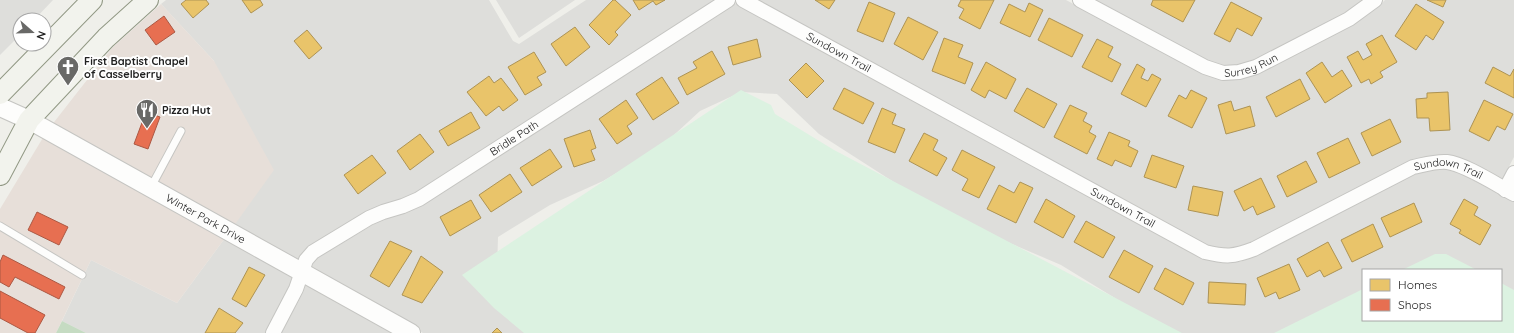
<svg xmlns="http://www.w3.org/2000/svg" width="1514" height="333" font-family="Quicksand,sans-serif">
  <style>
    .residential { fill: #dededb }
    .commercial { fill: #e7dfd9 }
    .forest { fill: #c5dbc2 }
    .park { fill: #dcf2e1 }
    .homes { fill: #e9c46a; stroke: #ad9354 }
    .shops { fill: #e76f51; stroke: #ac5843 }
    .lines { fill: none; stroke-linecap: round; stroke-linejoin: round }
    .service-casing { stroke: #c5c5c2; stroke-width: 9 }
    .minor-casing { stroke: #c5c5c2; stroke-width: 16 }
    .tertiary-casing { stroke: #c5c5c2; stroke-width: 20 }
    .secondary-casing { stroke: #919884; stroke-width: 22 }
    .service { stroke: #fdfdfc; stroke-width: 7 }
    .minor { stroke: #fdfdfc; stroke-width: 14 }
    .tertiary { stroke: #fdfdfc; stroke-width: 18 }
    .secondary { stroke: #f2f3ed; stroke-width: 20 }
    .labels { text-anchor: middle; stroke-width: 4; stroke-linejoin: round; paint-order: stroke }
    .street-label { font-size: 11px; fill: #212121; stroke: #fff }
    .poi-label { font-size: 11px; font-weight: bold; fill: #212121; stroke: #fff; text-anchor: start }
  </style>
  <rect width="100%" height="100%" fill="#efefea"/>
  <path class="residential" d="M0,0H53L34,20H20V35L0,55Z
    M166,0H489L513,41L519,44L586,0H715L415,193L400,200L379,206L365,212L301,256L298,262L233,227L214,61L161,4Z
    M496,0H575L519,38Z
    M757,0H1066L1201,73H1260L1353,25L1376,9L1385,0H1514V157L1502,180L1448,156L1250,243L1235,249H1222L1207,246Z
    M1094,0H1364L1345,13L1253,61L1237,65L1223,66L1207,61Z
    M736,3L1204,258L1222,262H1240L1258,255L1416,173L1431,170L1446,168L1458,172L1514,202V310L1501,305V270H1363V304L1295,333H1172L1061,265L968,225L900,186L819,134L777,94L741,92L700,111L662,146L603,181L550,205L498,237L497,271L565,333H423L406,322L311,269L313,264L319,257L386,217L406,212L423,204Z
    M225,238L293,275L290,287L265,333H86L62,321L91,260L177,303Z
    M306,282L398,333H281L303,293Z"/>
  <path class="commercial" d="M161,4L214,61L274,170L233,227L51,126L112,48Z
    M44,136L225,238L177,303L91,260L56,333H0V209Z"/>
  <path class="forest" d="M62,321L86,333H56Z"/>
  <path class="park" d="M741,90L771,105L775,114L834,150L1182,333H524L494,308L462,275Z
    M1435,254H1446L1477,270H1402Z
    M1501,283L1514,290V333H1274L1363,289V320H1501Z"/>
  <path class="homes" d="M186,0H206L209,4L193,18L181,4Z
    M242,0H260L263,5L251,13Z
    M613,0H615L631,15L615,32L618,35L609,45L589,25Z
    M633,0H665L656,5L653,1L639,10Z
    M815,0H835L829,9Z
    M961,0H994L980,29L959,18L964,9L958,6Z
    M1153,0H1195L1183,22L1151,5Z
    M1427,0H1446L1443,7Z
    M869,2L895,13L883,42L857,31Z
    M1231,2L1262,18L1252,36L1237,28L1230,42L1214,34Z
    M1029,3L1043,10L1030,37L1000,23L1009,4L1025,12Z
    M1416,4L1444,22L1433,40L1426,35L1416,50L1395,36Z
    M908,17L938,32L923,60L894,44Z
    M1049,18L1083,35L1072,57L1038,40Z
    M575,27L590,47L566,66L551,44Z
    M307,30L322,48L309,59L294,41Z
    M1382,35L1397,62L1380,72L1383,77L1371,84L1369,79L1361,83L1347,57L1358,51L1363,60L1372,55L1366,44Z
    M944,38L963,45L958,57L973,63L965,84L932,71Z
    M757,39L761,57L733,65L728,47Z
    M1097,39L1113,47L1108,57L1121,64L1112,82L1082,67Z
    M712,51L725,74L687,95L678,78L697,68L693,62Z
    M534,52L546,72L537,77L542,85L525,95L508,67Z
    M986,62L1016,79L1006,99L989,90L985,98L971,90Z
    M1322,62L1332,77L1342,70L1352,86L1325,103L1306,73Z
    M806,63L824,81L807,98L789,80Z
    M1137,64L1145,69L1141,78L1148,81L1152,74L1161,79L1146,107L1121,94Z
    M1493,67L1510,76L1514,69V98L1485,83Z
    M489,76L494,83L501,78L518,100L503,111L499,106L486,116L467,92Z
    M662,77L679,103L653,120L636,94Z
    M1300,79L1310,99L1276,117L1266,97Z
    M844,88L874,103L863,124L833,109Z
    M1027,88L1057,104L1044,128L1014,111Z
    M1191,90L1207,98L1192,128L1168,116L1179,95L1186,99Z
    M1448,92L1450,130L1430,131L1429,118H1417L1416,99L1427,98V93Z
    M626,100L638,118L627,126L632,134L617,144L599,119Z
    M1484,100L1513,114L1505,130L1497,126L1489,141L1469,131Z
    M1231,101L1234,111L1250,106L1255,126L1226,134L1218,105Z
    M1070,105L1087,113L1083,121L1092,126L1089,132L1096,136L1087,154L1054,137Z
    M882,108L896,114L892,124L905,129L895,153L868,142Z
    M471,112L480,128L448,146L439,131Z
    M1390,119L1401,142L1372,156L1361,133Z
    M590,130L596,148L591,150L595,160L574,167L564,139Z
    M1109,132L1130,141L1128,146L1138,151L1131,167L1115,160L1112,166L1097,159Z
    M924,133L938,140L933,150L947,158L937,176L909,161Z
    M420,134L434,152L410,170L397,151Z
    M1348,138L1360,163L1329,178L1317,153Z
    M550,149L562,167L532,186L520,168Z
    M962,150L995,167L979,198L962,190L968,179L952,170Z
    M372,155L386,173L358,194L344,175Z
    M1152,155L1184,166L1176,188L1144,177Z
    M1306,161L1317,182L1287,197L1277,176Z
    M510,174L522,192L491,212L479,195Z
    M1261,178L1275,207L1257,215L1253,206L1244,211L1234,191Z
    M1020,182L1033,188L1016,223L987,209L999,185L1014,193Z
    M1193,186L1223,192L1218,216L1188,210Z
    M1046,199L1075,216L1063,238L1034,222Z
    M1464,199L1478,207L1474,215L1491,225L1480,245L1459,233L1461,230L1450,224Z
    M471,200L481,218L450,236L440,217Z
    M1414,203L1422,222L1390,237L1381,218Z
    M1086,221L1115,237L1103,258L1074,242Z
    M1373,224L1383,247L1352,262L1341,240Z
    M390,241L412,251L389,287L370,276Z
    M1328,242L1342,268L1324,277L1320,270L1307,277L1297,259Z
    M1124,250L1153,266L1139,293L1109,277Z
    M421,256L443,272L422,303L402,295Z
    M1289,264L1300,290L1279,299L1276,292L1265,297L1257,278Z
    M249,267L265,275L246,307L232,299Z
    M1165,268L1194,283L1183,305L1154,289Z
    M1209,282L1246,284L1245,305L1208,303Z
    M219,308L243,323L235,333H205Z
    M497,328L502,333H492Z"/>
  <path class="shops" d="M164,16L175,32L156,45L145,30Z
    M146,112L160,117L148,149L134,144Z
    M37,212L68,227L59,245L28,230Z
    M3,255L65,287L59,299L15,277L9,287L0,282V262Z
    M0,291L45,315L35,333H28L0,318Z"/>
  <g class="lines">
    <g class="service-casing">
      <path id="service" d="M151,187L181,131
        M0,226L82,275"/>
    </g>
    <g class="minor-casing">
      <g id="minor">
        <path id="s1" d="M743,0L1205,252C1226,257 1233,257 1254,249L1413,167C1423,165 1436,161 1447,162C1465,164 1497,185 1514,194"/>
        <path id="s2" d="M1080,0L1205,67L1223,73L1239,72L1256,67L1349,19L1375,0"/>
        <path d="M1505,190L1514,173"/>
        <path id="s3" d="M273,333L296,289L306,260L313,252L369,218L383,212L403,206L419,199L728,0"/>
      </g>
    </g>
    <g class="tertiary-casing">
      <g id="tertiary">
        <path id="s4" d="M0,107L29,120L411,333"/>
      </g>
    </g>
    <g class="secondary-casing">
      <path id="secondary" d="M0,94L92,0
        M0,175L29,120L106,38L148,0"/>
    </g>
    <use href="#service" class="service"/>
    <use href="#minor" class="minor"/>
    <use href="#tertiary" class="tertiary"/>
    <use href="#secondary" class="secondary"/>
  </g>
  <defs>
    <g id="church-pin" transform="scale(1.15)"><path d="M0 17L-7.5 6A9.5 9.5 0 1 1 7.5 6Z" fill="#696967" stroke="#fff"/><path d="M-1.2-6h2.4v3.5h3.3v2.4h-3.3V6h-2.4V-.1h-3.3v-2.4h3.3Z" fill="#fff"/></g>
    <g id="restaurant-pin" transform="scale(1.15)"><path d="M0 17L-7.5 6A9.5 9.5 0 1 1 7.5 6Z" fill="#696967" stroke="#fff"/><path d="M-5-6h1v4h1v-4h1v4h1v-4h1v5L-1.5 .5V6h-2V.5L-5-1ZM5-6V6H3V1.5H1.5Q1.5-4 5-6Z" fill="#fff"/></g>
  </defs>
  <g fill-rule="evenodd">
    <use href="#church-pin" x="68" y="67"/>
    <use href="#restaurant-pin" x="147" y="110"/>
  </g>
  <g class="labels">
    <g class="street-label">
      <text dy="4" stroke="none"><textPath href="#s1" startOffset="109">Sundown Trail</textPath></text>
      <text dy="4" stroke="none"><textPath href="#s2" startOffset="190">Surrey Run</textPath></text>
      <text dy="4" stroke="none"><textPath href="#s3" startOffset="323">Bridle Path</textPath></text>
      <text dy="4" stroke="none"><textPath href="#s1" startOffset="792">Sundown Trail</textPath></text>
      <text dy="4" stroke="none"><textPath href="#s1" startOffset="433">Sundown Trail</textPath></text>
      <text dy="4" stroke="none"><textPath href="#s4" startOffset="234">Winter Park Drive</textPath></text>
    </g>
    <g class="poi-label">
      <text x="84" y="65">First Baptist Chapel<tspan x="84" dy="13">of Casselberry</tspan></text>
      <text x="162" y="114">Pizza Hut</text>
    </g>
  </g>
  <rect x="1362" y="269" width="140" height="52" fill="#ffffff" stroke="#a6a6a6"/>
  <rect x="1370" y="279" width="20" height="12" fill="#e9c46a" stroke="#a6a6a6"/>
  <text x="1398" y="289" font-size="12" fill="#212121">Homes</text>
  <rect x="1370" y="299" width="20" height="12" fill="#e76f51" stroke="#a6a6a6"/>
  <text x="1398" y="309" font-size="12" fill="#212121">Shops</text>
  <g transform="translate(32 32) rotate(110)"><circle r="19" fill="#ffffff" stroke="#a6a6a6"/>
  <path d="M0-3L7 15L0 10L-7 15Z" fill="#696967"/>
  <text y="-6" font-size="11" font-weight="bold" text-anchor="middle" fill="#212121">N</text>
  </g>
</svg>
